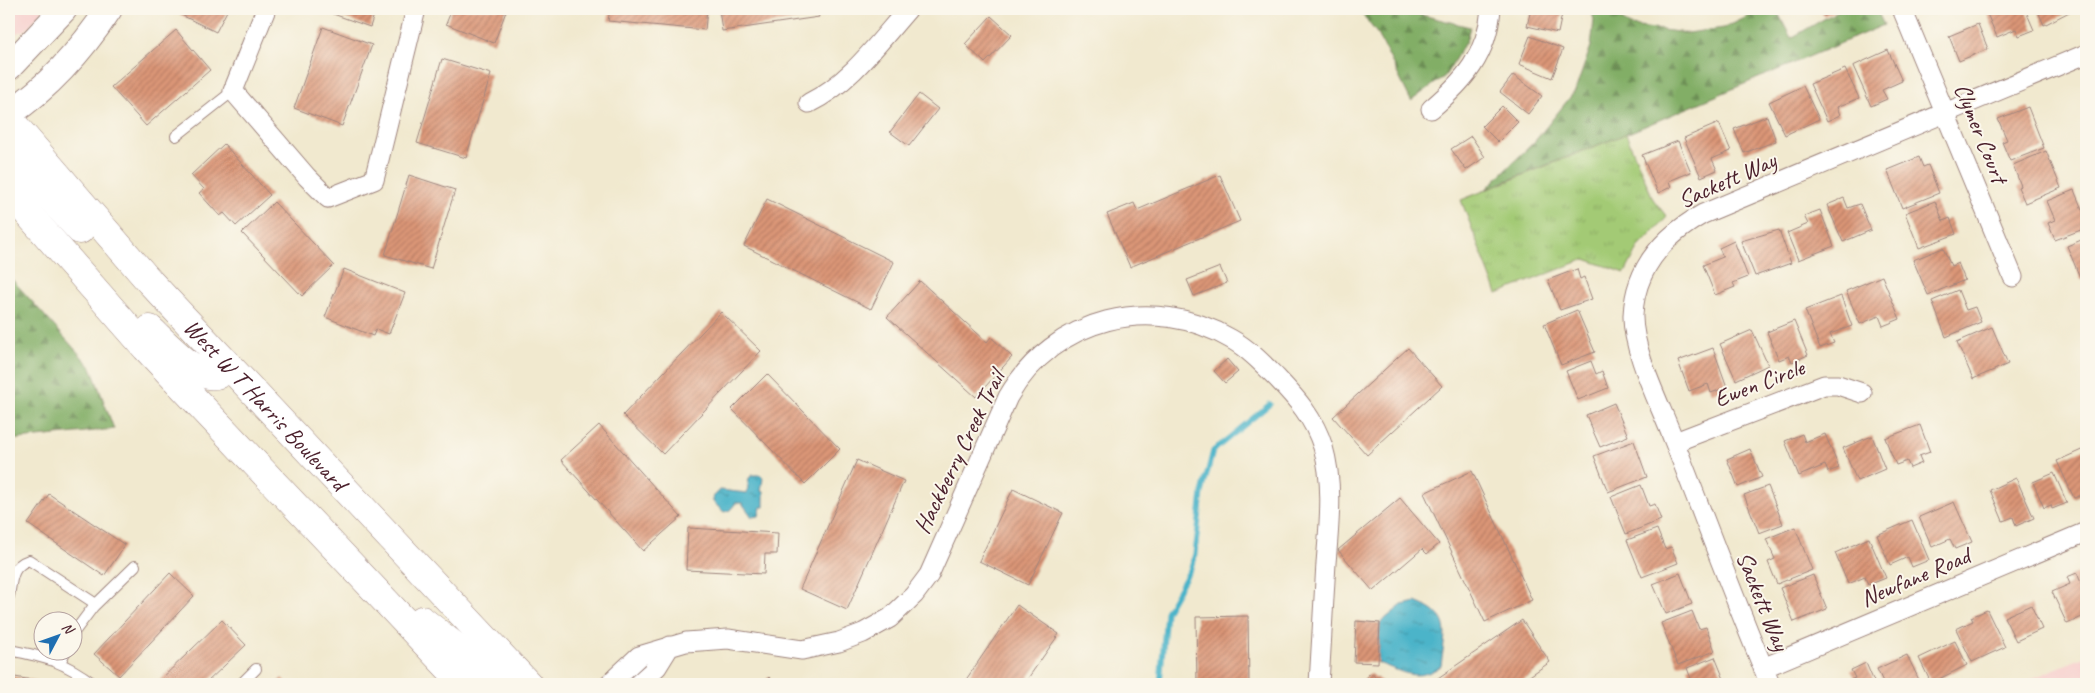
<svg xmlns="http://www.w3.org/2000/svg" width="2095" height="693" font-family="Caveat,sans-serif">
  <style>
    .built { fill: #f7d0ce }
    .forest { fill: url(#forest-firs); stroke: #666648 }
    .park { fill: url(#park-tufts); stroke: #767450 }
    .water { fill: url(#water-ripples); stroke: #4a6a7a }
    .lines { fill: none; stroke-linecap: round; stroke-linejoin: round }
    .stream { stroke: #4bb4c9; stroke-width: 5 }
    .building { fill: url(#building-hatch) }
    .lane-casing { stroke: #9e847d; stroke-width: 12 }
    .street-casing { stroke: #9e847d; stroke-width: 21 }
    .secondary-casing { stroke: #9e847d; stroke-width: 28 }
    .primary-casing { stroke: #9e847d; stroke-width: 29 }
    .lane { stroke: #fff; stroke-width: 10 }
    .street { stroke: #fff; stroke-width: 19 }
    .secondary { stroke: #fff; stroke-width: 26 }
    .primary { stroke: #fff; stroke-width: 28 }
    .labels { text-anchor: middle; stroke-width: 4; stroke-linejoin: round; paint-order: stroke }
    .street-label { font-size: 24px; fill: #4a1f2b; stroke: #fbf7ec }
  </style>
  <defs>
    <pattern id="forest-firs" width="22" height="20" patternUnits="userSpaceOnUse" patternTransform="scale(1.25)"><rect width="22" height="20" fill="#82ae66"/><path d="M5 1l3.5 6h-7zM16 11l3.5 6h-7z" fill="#6c8d54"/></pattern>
    <pattern id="park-tufts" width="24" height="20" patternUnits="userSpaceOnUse" patternTransform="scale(1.25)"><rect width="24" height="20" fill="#a3ca75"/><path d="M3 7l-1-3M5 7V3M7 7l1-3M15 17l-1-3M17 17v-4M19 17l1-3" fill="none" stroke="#8ead65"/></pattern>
    <pattern id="water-ripples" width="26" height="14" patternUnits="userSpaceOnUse" patternTransform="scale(1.25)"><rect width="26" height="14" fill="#4bb4c9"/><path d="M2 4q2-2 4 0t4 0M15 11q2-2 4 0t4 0" fill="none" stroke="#4092a3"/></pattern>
    <pattern id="building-hatch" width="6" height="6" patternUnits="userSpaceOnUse" patternTransform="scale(1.25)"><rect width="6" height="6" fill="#db9677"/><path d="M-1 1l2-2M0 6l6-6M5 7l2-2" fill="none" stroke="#b47a62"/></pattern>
  </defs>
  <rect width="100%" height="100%" fill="#fbf7ec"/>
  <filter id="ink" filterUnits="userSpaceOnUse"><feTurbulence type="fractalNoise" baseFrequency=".02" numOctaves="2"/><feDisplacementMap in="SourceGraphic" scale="10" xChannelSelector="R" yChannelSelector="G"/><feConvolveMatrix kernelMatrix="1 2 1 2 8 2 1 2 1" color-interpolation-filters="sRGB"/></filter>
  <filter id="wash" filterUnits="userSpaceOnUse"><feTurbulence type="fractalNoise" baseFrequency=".0096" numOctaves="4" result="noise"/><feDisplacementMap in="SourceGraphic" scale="20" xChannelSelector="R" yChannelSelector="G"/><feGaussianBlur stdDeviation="1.12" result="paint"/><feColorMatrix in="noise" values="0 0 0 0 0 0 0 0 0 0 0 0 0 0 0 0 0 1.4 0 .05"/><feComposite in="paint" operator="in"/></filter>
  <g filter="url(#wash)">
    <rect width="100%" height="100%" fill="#f1e9cf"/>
    <path class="built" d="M9,9H44L26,30L13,34L9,32Z
      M2086,656V684H2019Z"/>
    <path class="forest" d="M1358,9H1398L1470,27L1466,41L1445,76L1411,101L1379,36Z
      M1591,9H1608L1630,26L1687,33L1724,28L1764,9H1776L1791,38L1841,9H1876L1884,25L1626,134L1486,189L1535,141L1575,91L1591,46L1594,20Z
      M9,276L91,367L114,429L9,440Z"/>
    <path class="park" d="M1626,134L1653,199L1667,217L1638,248L1625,273L1585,259L1497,294L1461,200Z"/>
    <path class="water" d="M752,475H761L763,478L761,491L764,492V507H761L759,516L752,517L742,503H736L730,510L724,512L713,502V497L720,490L747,493L749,478Z
      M1416,602C1454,617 1445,631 1441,666C1416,683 1404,672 1378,663L1380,623L1402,605Z"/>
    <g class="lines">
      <path class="stream" d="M1160,684L1166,612L1191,568L1195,554L1202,493L1213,451L1270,404"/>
    </g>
    <g id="blocks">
      <path class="building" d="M169,9H228L216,32Z
        M319,9H376L370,27Z
        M452,9H507L494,43L446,24Z
        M610,9H707L705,30L608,21Z
        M719,9H817L819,17L722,31Z
        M1531,9H1563L1558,33L1527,26Z
        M1819,9H1837L1824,16Z
        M1985,9H2025L2034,30L2019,36L2016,29L1997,37Z
        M2037,9H2075L2044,25Z
        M991,16L1012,35L985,63L965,44Z
        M1978,24L1988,49L1959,61L1949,36Z
        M323,27L372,45L342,126L294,108Z
        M176,30L210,70L146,126L111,87Z
        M1530,36L1563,49L1552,78L1519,64Z
        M1888,50L1902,81L1882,90L1887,99L1871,106L1853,66Z
        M442,59L491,74L466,158L417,143Z
        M1845,69L1859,98L1837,107L1840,115L1827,121L1810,84Z
        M1513,75L1542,96L1528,114L1500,92Z
        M1803,86L1819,119L1785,135L1769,102Z
        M919,94L938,109L909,146L890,132Z
        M1502,106L1518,122L1498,142L1482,126Z
        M2028,107L2044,148L2010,161L2002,142L2007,140L1998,119Z
        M1767,116L1776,141L1744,153L1734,129Z
        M1719,123L1731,151L1712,159L1717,170L1701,177L1684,138Z
        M1471,136L1485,157L1466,170L1451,149Z
        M1678,141L1691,172L1669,181L1671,187L1658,193L1642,155Z
        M224,144L270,195L236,226L224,213L220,216L199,193L204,189L191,175Z
        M2046,151L2061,188L2025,203L2018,187L2021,186L2013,165Z
        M1919,157L1923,167L1928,165L1939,193L1902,208L1887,170Z
        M409,175L455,190L431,269L385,255Z
        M1220,175L1240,221L1130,267L1107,214L1134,203L1137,210Z
        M2074,190L2086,219V228L2055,240L2048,223L2055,220L2047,201Z
        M1844,198L1848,208L1860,204L1871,230L1843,242L1827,205Z
        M767,199L894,262L871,309L744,246Z
        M1935,201L1943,221L1950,218L1956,234L1919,248L1905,213Z
        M274,202L334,265L302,296L242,233Z
        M1820,210L1834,246L1798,260L1787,233L1808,224L1804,216Z
        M1779,230L1791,263L1755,276L1741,241Z
        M2086,238V278L2081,280L2067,246Z
        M1734,241L1748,277L1733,283L1735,287L1715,295L1703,265L1723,257L1719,248Z
        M1943,248L1951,266L1958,263L1965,280L1928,295L1913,260Z
        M1220,267L1227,283L1194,296L1187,280Z
        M344,269L405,293L389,334L376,329L373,336L325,317Z
        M1577,269L1580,279L1584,277L1592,299L1560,310L1548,280Z
        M1882,276L1900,319L1883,326L1879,316L1860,324L1846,291Z
        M920,281L987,342L991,337L1012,357L976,397L887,317Z
        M1958,290L1966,310L1975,307L1981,322L1946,337L1932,301Z
        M1841,296L1852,326L1830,334L1834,343L1820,348L1805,310Z
        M1577,310L1595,352L1561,365L1544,324Z
        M721,312L761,351L663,454L623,415Z
        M1794,321L1808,355L1792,362L1789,356L1779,360L1767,332Z
        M1992,327L2008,364L1973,379L1957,342Z
        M1752,330L1768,365L1736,380L1720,344Z
        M1408,348L1442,386L1367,455L1333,417Z
        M1713,348L1727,387L1711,393L1708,384L1689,391L1678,361Z
        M1227,359L1238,372L1225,383L1214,371Z
        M1591,361L1596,374L1602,371L1608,388L1578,400L1566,371Z
        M767,374L840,449L805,484L732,409Z
        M1614,403L1628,436L1600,447L1586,415Z
        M599,425L681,517L643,551L561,460Z
        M1920,425L1930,452L1919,456L1922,463L1910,468L1907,461L1896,465L1885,438Z
        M1802,434L1805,442L1825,434L1839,468L1828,472L1825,465L1799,476L1785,441Z
        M1872,436L1885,469L1857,481L1843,448Z
        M1634,441L1647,477L1608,492L1594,456Z
        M2086,448V493L2074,498L2057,461Z
        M1750,449L1762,477L1738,487L1727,459Z
        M857,460L904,481L847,610L800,589Z
        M1472,471L1532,600L1485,622L1424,493Z
        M2054,473L2067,503L2052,509L2051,505L2044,508L2033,482Z
        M2016,478L2034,518L2016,526L2013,517L2003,521L1990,490Z
        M1641,485L1649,506L1655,504L1661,520L1626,534L1611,497Z
        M1768,486L1783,524L1759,533L1744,495Z
        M1013,489L1063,513L1028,585L979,561Z
        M49,494L125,545L104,576L28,524Z
        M1400,498L1439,544L1427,554L1422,549L1373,591L1338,550Z
        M1954,502L1972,542L1955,549L1950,539L1932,547L1919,517Z
        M1912,520L1929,560L1912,567L1908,557L1890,565L1877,535Z
        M1795,527L1812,570L1777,584L1768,562L1775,559L1766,539Z
        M688,528L778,533L777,554H765L764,574L686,570Z
        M1657,529L1665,549L1671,547L1678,563L1642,577L1627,540Z
        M1869,538L1886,578L1868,585L1865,577L1848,584L1835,553Z
        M170,573L194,596L119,676L94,654Z
        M1680,573L1692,604L1666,614L1653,584Z
        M2077,573L2086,595V626L2082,617L2067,624L2052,592L2070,584L2067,577Z
        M1813,575L1827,609L1794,622L1780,588Z
        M1017,605L1059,634L1024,684H963Z
        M2031,605L2042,629L2016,641L2004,617Z
        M1987,610L2005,647L1972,662L1956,629L1973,621L1971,617Z
        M1692,611L1699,629L1706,627L1715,651L1678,665L1661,623Z
        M1248,616L1249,684H1197L1196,617Z
        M222,620L246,645L205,684H158L157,683Z
        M1522,620L1550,662L1518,684H1442L1438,678Z
        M1356,621L1380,623L1378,663L1354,662Z
        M1955,641L1967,665L1931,683L1919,658Z
        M1907,655L1921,684H1884L1877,669Z
        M1715,657L1726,684H1693L1687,668Z
        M1866,663L1875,684H1840L1855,678L1851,670Z
        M1370,673L1385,684H1361Z
        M9,676L44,682V684H9Z
        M769,677L776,684H762Z
        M282,678L288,684H276Z"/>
    </g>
  </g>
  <g filter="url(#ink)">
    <use href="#blocks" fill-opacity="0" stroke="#9e847d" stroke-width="1"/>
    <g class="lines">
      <g class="lane-casing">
        <path id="lane" d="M176,136L233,91
          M9,596C12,580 11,566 29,560L96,604
          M72,635L93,607L135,566
          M9,650C46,657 63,661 94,684
          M60,663L66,650
          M241,684L256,669"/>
      </g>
      <g class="street-casing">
        <path id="street" d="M266,9L233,91L307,177L328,198L374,180L416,9
          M1902,9L2013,277
          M809,103C850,83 878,43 908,9
          M1431,109C1465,80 1487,55 1491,9
          M1675,442L1824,385H1838L1862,393
          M1763,668L2086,532
          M609,684L639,656L686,642L728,639L802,650L839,642L863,633L890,618L914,595L929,575L1008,397C1054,317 1152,293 1231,339C1249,349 1263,364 1277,378C1297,399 1314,418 1323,447C1334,484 1329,525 1326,563C1324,604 1321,644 1319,684
          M638,684L657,667L670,646
          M1770,684C1736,604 1706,522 1674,441C1661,406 1632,351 1633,315C1635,268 1664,236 1703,214L2086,54"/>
      </g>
      <g class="secondary-casing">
        <path id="secondary" d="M9,67L64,9
          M9,114C50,86 82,50 109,9"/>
      </g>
      <g class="primary-casing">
        <g id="primary">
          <path id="s1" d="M9,119L150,282L528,684"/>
          <path d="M9,157L24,169L80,230"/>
          <path d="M9,192L146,348L464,684"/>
          <path d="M150,329C164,342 190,370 208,375C216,377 223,373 228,367"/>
          <path d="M422,620L470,658L495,684"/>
        </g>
      </g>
      <use href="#lane" class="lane"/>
      <use href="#street" class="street"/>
      <use href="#secondary" class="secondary"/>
      <use href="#primary" class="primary"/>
    </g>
  </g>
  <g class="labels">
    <g class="street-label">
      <text transform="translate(1981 133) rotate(68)" y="8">Clymer Court</text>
      <text transform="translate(1727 180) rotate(-24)" y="8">Sackett Way</text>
      <text transform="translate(1759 383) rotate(-21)" y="8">Ewen Circle</text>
      <text dy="8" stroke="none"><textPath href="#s1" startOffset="384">West W T Harris Boulevard</textPath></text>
      <text transform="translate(959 452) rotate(-64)" y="8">Hackberry Creek Trail</text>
      <text transform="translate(1915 577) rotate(-23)" y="8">Newfane Road</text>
      <text transform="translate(1763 601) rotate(68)" y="8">Sackett Way</text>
    </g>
  </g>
  <rect width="2095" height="693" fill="none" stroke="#fbf7ec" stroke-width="30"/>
  <g transform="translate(58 636) rotate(49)"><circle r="24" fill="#fbf7ec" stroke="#b4a19f"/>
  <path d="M0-4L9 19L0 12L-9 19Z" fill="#1f6fb2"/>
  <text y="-8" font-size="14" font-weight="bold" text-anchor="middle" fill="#4a1f2b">N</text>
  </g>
</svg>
